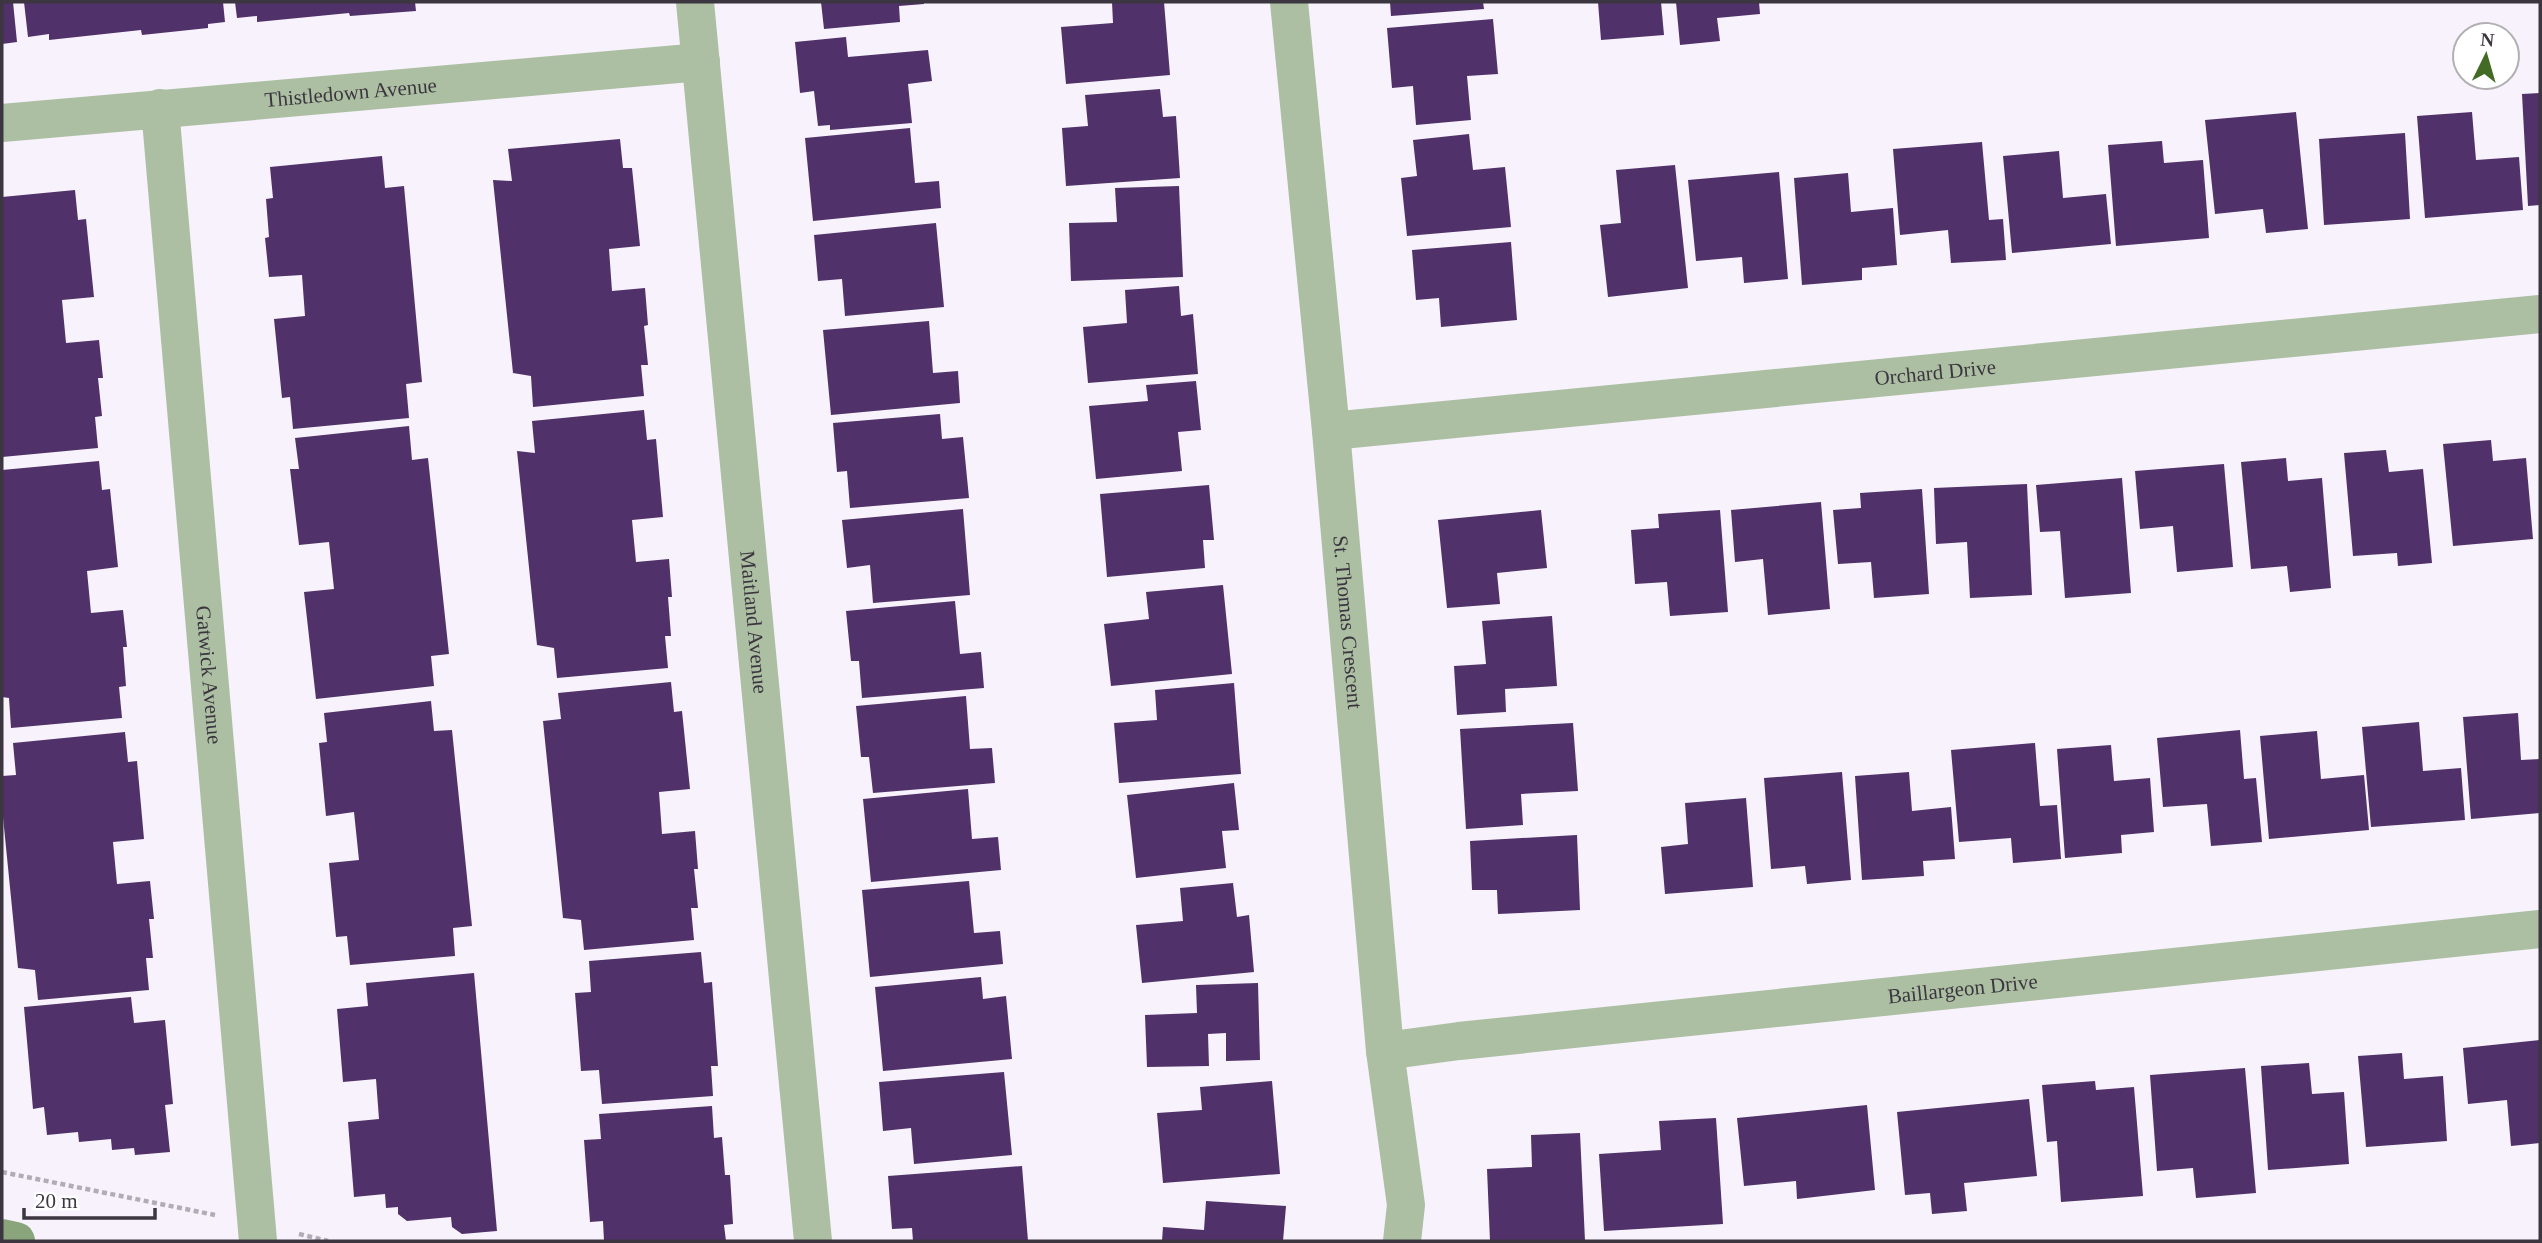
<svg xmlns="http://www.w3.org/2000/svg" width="2542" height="1243" font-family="'Times New Roman',serif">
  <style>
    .building { fill: #503169 }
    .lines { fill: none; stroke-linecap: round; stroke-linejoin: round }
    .path { stroke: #b1acb6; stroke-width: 4.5; stroke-dasharray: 5 3.5; stroke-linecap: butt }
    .street { stroke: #adbfa3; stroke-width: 38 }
    .secondary { stroke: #8aa57b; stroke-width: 38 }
    .labels { text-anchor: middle; stroke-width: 7; stroke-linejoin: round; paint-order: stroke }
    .street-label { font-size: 21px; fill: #3b363f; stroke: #fff }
  </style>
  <rect width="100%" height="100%" fill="#f7f2fc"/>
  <path class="building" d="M2,2H13L17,42L2,44Z
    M24,2H223L225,22L208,24V28L142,35L141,30L49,40V34L28,37Z
    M235,2H415L416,11L350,16L349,13L257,22V16L237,18Z
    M821,2H924V4L899,6L900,22L824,29Z
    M1112,2H1164L1170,75L1066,84L1061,27L1113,23Z
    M1390,2H1483L1484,9L1391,16Z
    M1598,2H1661L1664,35L1601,40Z
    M1676,2H1759L1760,14L1717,18L1720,41L1680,45Z
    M1493,19L1498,74L1467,76L1471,120L1416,125L1413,86L1392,88L1387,28Z
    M846,37L848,57L928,50L932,81L908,84L912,123L830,130V125L818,126L814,91L800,93L795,42Z
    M1160,89L1163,117L1176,116L1180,178L1066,186L1062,128L1088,126L1085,95Z
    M2540,93V205L2528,206L2522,94Z
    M2296,112L2308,229L2266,233L2263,209L2215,214L2205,120Z
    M2472,112L2476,160L2519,157L2523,210L2425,218L2417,116Z
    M910,128L915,183L939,181L941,208L813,221L805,138Z
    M2405,133L2410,219L2324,225L2319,139Z
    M1469,134L1473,170L1505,167L1511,227L1407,236L1401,178L1417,176L1413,140Z
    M620,139L623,168H632L640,246L609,249L612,291L645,288L648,325L644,326L648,365H641L644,396L533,407L531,376L513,373L493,180L512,181L508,149Z
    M2162,141L2164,163L2203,160L2209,238L2116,246L2108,145Z
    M1982,142L1989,220L2003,219L2006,260L1951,263L1948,230L1900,235L1893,149Z
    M2059,151L2063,198L2106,194L2111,244L2012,253L2003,156Z
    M382,156L385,188L404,186L422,382L406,384L409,418L293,429L290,397L282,398L274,319L305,316L302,275L269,277L265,238L269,237L266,199L273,198L270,167Z
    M1675,165L1688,288L1608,297L1600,225L1621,223L1616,170Z
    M1779,172L1788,279L1744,283L1742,257L1696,261L1688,180Z
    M1848,173L1851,212L1893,208L1897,265L1862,268V280L1802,285L1794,178Z
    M1179,186L1183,277L1071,281L1069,223L1117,222L1115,188Z
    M75,190L78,220L86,219L94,297L62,300L66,343L99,340L103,378H98L102,416L95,417L98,448L2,457V197Z
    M936,223L944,307L845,316L842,279L818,281L814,235Z
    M1511,242L1517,320L1441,327L1439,298L1416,300L1412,250Z
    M1179,286L1181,316L1193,314L1198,374L1088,383L1083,327L1127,323L1125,290Z
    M929,321L933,373L958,371L960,403L831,415L823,330Z
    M1196,381L1201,430L1178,432L1182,471L1096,479L1089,406L1148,401L1146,385Z
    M644,410L647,440L656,439L663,517L632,520L636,562L669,559L672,597H668L671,636H665L668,668L557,678L554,648L537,645L517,451L535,453L532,421Z
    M940,414L942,439L963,437L969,498L850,508L847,471L837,472L833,423Z
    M409,426L412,460L428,458L449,654L431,656L434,686L316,699L304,592L334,589L329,542L299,545L290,469H299L295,438Z
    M2491,440L2493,461L2526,458L2533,539L2453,546L2443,444Z
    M2386,450L2389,472L2423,469L2432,563L2398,566L2397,553L2353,556L2344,453Z
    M2286,458L2288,481L2322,478L2331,588L2290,592L2287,566L2251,569L2241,462Z
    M99,461L102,490L110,489L118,567L87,571L91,613L123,610L127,647H123L126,686L119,687L122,718L11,728L9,698L2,697V470Z
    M2224,464L2233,567L2177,572L2173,526L2140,529L2135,471Z
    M2122,478L2131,593L2065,598L2060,531L2040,532L2036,485Z
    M2027,484L2032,595L1970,598L1967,542L1936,544L1934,488Z
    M1209,485L1214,540H1203L1205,568L1107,577L1100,494Z
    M1922,489L1929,594L1874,598L1871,562L1838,564L1833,510L1861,508L1860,493Z
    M1821,502L1830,609L1768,615L1763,559L1735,562L1731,510Z
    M963,509L970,595L873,603L870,565L847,568L842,520Z
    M1541,510L1547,568L1497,573L1500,604L1447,608L1438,520Z
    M1720,510L1728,612L1670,616L1667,582L1635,584L1631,530L1659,528L1658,514Z
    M1223,585L1232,674L1111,686L1104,624L1149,619L1146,592Z
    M955,601L960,654L981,652L984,688L862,698L859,661H851L846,611Z
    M1552,616L1557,686L1505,689L1506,712L1457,715L1454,666L1486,664L1482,621Z
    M671,682L674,712L682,711L690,789L659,792L662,834L695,831L698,869H694L698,908H691L694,940L584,950L581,920L563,918L543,721L561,719L558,693Z
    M1234,683L1241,774L1119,783L1114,723L1157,720L1155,690Z
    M966,696L970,749L992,748L995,783L873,793L869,757H861L856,706Z
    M431,701L434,731L452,730L472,926L453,928L455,956L350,965L347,936L336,937L329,863L359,860L354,812L326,816L319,743L327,742L324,713Z
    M2518,713L2521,760L2540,759V813L2471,819L2463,717Z
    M2419,722L2423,771L2461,768L2465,820L2371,827L2362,727Z
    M1573,723L1578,791L1521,794L1523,825L1466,829L1460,729Z
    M2240,730L2244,779L2256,778L2262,842L2211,846L2207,804L2163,807L2157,738Z
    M2317,731L2321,779L2364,775L2369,830L2269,839L2260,736Z
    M125,732L128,762L137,761L144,839L113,842L117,884L150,881L154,919H149L153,958H146L149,990L38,1000L35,970L18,968L2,807V776L16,775L13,743Z
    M2035,743L2040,806L2057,805L2061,859L2013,863L2011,838L1959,842L1951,750Z
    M2111,745L2114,781L2150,778L2154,832L2121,835L2122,853L2065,858L2057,749Z
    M1842,772L1851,880L1807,884L1805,866L1771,869L1764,778Z
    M1909,772L1912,811L1951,807L1955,859L1923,861L1924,876L1862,880L1855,776Z
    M1234,783L1239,830L1222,831L1226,868L1136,878L1127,795Z
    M968,789L972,839L998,837L1001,870L871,882L863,799Z
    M1746,798L1753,887L1665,894L1661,847L1688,844L1685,803Z
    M1577,835L1580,910L1498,914L1497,890H1472L1470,841Z
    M969,881L974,933L1000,931L1003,964L870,977L862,890Z
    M1233,883L1237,917L1249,915L1254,972L1142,983L1136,925L1183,921L1180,888Z
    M701,952L704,983L712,982L718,1066H711L713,1096L602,1104L599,1070L581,1071L575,993L591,992L589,961Z
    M474,973L497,1231L462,1234L452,1227L451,1217L407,1221L398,1214V1207L386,1208L385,1194L354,1197L348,1122L379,1119L376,1079L343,1082L337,1009L368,1006L366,983Z
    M981,977L983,999L1006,996L1012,1059L883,1071L875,987Z
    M1258,983L1260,1060L1226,1061V1033L1208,1034L1209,1066L1147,1067L1145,1015L1197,1013L1196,985Z
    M131,997L134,1023L165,1020L173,1104L165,1105L170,1152L135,1155L134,1148L112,1150L111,1139L79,1142L78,1132L47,1135L44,1107L33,1109L24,1007Z
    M2540,1040V1143L2511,1146L2507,1100L2468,1104L2463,1048Z
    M2402,1053L2404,1079L2443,1076L2447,1141L2366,1147L2358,1056Z
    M2309,1063L2312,1094L2344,1092L2349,1164L2268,1170L2261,1066Z
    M2245,1068L2256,1193L2196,1198L2193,1168L2157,1171L2150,1075Z
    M1004,1072L1012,1155L914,1164L911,1128L883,1131L879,1082Z
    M1272,1081L1280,1174L1163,1183L1157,1113L1202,1110L1200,1087Z
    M2095,1081L2096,1090L2134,1087L2143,1196L2061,1202L2057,1141L2047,1142L2042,1085Z
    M2029,1099L2037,1176L1964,1183L1967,1211L1932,1214L1930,1193L1905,1195L1897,1112Z
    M1867,1105L1875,1190L1797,1199L1796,1181L1744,1186L1737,1118Z
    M712,1106L714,1138L722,1137L725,1175H730L733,1224L724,1225L726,1241H604L603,1221L590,1222L584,1140L601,1139L599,1114Z
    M1716,1118L1723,1224L1604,1231L1599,1154L1661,1150L1659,1121Z
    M1580,1133L1585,1241H1490L1487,1169L1532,1167L1531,1135Z
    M1022,1166L1028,1241H913L912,1228L892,1229L888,1176Z
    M1206,1201L1286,1206L1283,1241H1162L1163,1227L1204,1230Z"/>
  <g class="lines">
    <path class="path" d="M2,1172L215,1215
      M299,1234L328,1241"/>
    <g class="street">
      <path id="s1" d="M695,2L813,1241"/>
      <path id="s2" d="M1289,2L1331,431L1385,1051L1406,1205L1402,1241"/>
      <path id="s3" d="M160,108L258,1241"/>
      <path id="s4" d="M2,123L701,62"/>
      <path id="s5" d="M1331,431L2540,314"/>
      <path id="s6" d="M1385,1051L1459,1041L2540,929"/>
    </g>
    <path class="secondary" d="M2,1238L16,1241"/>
  </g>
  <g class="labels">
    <g class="street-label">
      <text dy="7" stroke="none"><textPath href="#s4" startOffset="350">Thistledown Avenue</textPath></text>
      <text dy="7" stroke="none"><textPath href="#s5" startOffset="607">Orchard Drive</textPath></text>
      <text dy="7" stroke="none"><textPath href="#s1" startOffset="623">Maitland Avenue</textPath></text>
      <text dy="7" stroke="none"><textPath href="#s2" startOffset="623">St. Thomas Crescent</textPath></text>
      <text dy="7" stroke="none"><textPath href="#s3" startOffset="569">Gatwick Avenue</textPath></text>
      <text dy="7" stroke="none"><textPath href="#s6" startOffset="581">Baillargeon Drive</textPath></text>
    </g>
  </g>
  <rect width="2542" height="1243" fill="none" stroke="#3b363f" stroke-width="7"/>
  <g transform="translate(2486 56) rotate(5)"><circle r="33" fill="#ffffff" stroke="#b1afb2" stroke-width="2"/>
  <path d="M0-5L12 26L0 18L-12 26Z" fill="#426b26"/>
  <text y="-10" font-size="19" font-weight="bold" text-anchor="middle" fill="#3b363f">N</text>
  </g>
  <path d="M24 1208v10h131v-10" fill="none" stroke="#3b363f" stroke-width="3.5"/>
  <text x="35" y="1208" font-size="21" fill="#3b363f" stroke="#ffffff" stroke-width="5" paint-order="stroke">20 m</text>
</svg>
